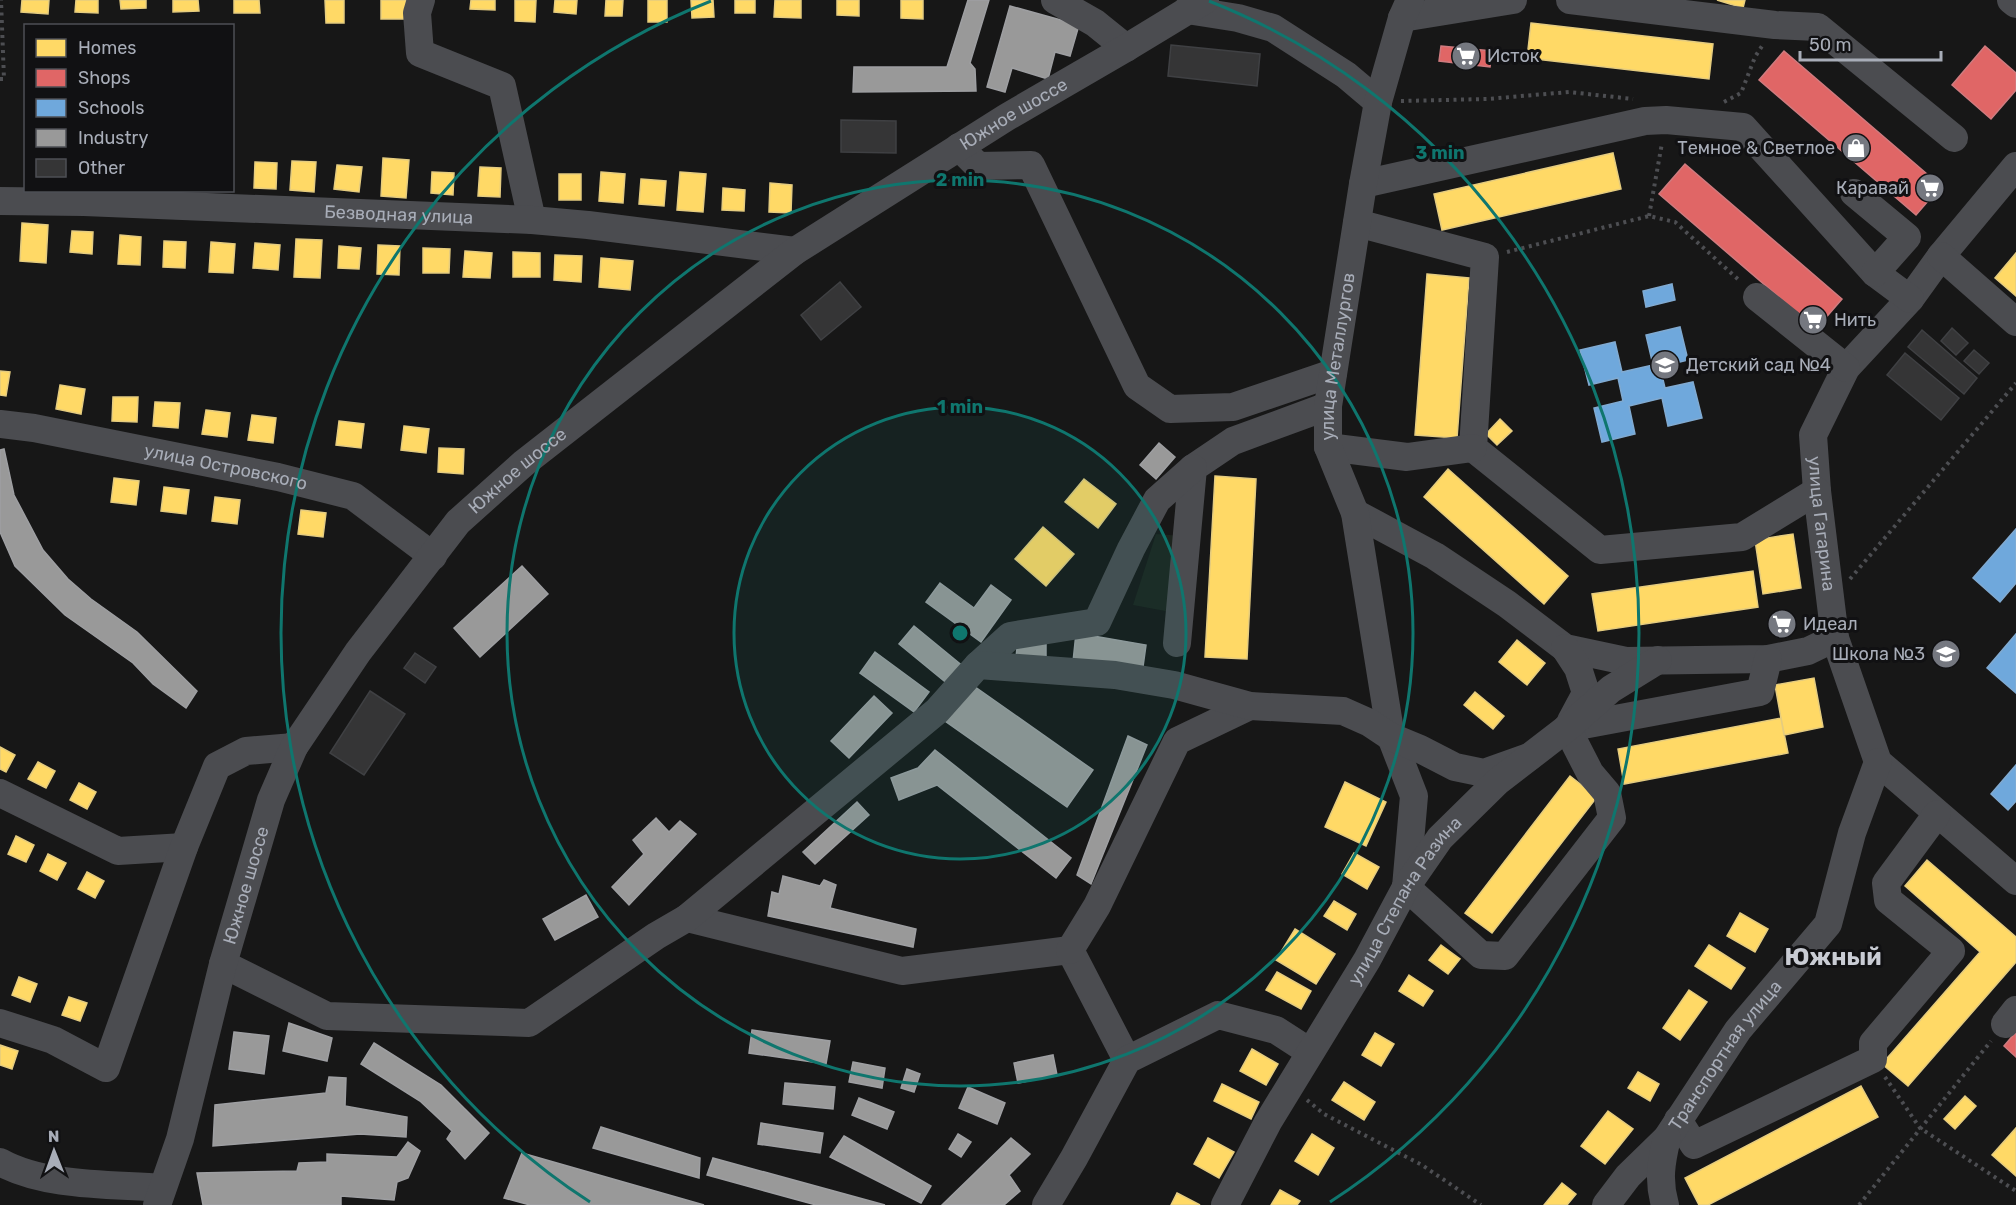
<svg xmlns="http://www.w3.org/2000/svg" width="2016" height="1205" font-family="Rubik,sans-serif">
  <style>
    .green { fill: #1d241e }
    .homes { fill: #ffd966; stroke: #e5cc7f; stroke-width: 1.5 }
    .shops { fill: #e06666; stroke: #cf7b7f; stroke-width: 1.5 }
    .schools { fill: #6fa8dc; stroke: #80aad1; stroke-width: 1.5 }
    .industry { fill: #999; stroke: #9e9fa2; stroke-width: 1.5 }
    .building { fill: #353536; stroke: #3f4043; stroke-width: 1.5 }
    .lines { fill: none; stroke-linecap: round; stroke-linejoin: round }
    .path { stroke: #4d4e52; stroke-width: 4; stroke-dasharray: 3 4.5; stroke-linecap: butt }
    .minor { stroke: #4b4c50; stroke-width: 28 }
    .ring { fill: none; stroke: #0f766e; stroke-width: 3 }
    .labels { text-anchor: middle; stroke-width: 6; stroke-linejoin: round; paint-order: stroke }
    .poi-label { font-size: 18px; fill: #a8adb8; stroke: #111113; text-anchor: start }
    .street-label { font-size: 18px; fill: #a8adb8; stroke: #111113 }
    .district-label { font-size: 24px; font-weight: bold; fill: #c9ccd4; stroke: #111113 }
    .centre { fill: #0f766e; stroke: #111113; stroke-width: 3 }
    .ring-label { font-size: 18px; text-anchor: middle; font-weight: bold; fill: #0f766e; stroke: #111113; stroke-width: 6; stroke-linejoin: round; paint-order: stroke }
  </style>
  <rect width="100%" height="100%" fill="#171717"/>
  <path class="green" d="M1156,534L1184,536L1176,613L1133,605Z"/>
  <path class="homes" d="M22,0H49L48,14L21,12Z
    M76,0H98V13L75,12Z
    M120,0H146V8L121,9Z
    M173,0H198L199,11L173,12Z
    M234,0H259L260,13H234Z
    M325,0H344V23H326Z
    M381,0H406V19H381Z
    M471,0H495V10L470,9Z
    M515,0H536L535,22L515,21Z
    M555,0H577L576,14L554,12Z
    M606,0H623L622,16H605Z
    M648,0H667V22H648Z
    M691,0H713L714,17L692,18Z
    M735,0H755V13H735Z
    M775,0H801V18L774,17Z
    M837,0H859V16L837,15Z
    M901,0H923V19L901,18Z
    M1717,0H1745L1743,8Z
    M1531,23L1713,44L1709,79L1527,58Z
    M1613,153L1621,189L1442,230L1434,194Z
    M383,158L409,160L406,198L381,196Z
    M292,161L316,162L314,192L290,190Z
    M255,162L277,163L276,189L254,188Z
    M337,165L362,167L359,192L334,189Z
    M480,167L501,168L500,197L478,196Z
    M432,172L454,173L453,195L431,193Z
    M601,172L625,174L623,203L599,201Z
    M680,172L706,174L703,212L677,210Z
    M559,174H581V200H559Z
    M641,179L666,181L664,206L639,204Z
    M770,183L792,185L791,213L769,212Z
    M723,188L745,190L744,211L722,210Z
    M22,223L48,225L46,263L20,261Z
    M72,231L93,232L92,254L70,252Z
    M120,235L141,237L140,265L118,264Z
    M296,239L322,240L320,278L294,277Z
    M164,241L186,242L185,268L163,267Z
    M211,242L235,244L233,273L209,272Z
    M255,243L280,245L278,270L253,268Z
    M378,245L400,246L399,275L377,274Z
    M339,246L361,248L359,269L338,268Z
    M423,248L450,249L449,273H423Z
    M465,251L492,253L490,278L463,277Z
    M513,252L540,253V277H513Z
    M2016,253V296L1995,278Z
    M555,255L582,256L581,282L554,280Z
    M601,258L633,261L630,290L599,287Z
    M1427,274L1469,278L1457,438L1415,435Z
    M0,371L10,372L6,396L0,395Z
    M60,385L85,389L81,414L56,409Z
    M113,397H138L137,422L112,421Z
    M155,402L180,403L178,428L153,426Z
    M206,410L230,413L227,437L202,434Z
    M252,415L276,418L273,443L248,440Z
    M1500,419L1512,431L1497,445L1486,434Z
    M339,421L364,424L361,448L336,445Z
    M404,426L429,429L426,453L401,450Z
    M439,448L464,449L463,474L438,472Z
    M1448,469L1568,576L1544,604L1424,497Z
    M1215,476L1256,479L1247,659L1205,657Z
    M114,478L139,481L136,505L111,502Z
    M1084,479L1116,504L1098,528L1065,502Z
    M164,487L189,490L186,514L161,511Z
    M215,497L240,500L237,524L212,521Z
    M301,510L326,513L323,537L298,534Z
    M1043,527L1074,554L1046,586L1015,559Z
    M1793,534L1801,588L1763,594L1755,540Z
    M1753,571L1758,607L1598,631L1592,594Z
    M1517,640L1545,663L1527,685L1499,662Z
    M1814,678L1823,727L1784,735L1775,685Z
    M1475,692L1504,716L1493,729L1464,705Z
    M1781,718L1788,753L1624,784L1618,749Z
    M0,747L15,755L6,772L0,769Z
    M38,762L55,771L46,788L28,779Z
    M1570,776L1597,797L1492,933L1465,913Z
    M1345,782L1386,802L1366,846L1325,827Z
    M79,783L96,792L87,809L70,800Z
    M16,836L34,845L26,862L8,854Z
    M1354,853L1379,867L1367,889L1342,874Z
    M48,854L66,863L57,880L40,871Z
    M1927,860L2016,937V962L1908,1086L1882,1064L1980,952L1905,886Z
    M87,872L104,881L95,898L78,889Z
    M1334,901L1356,914L1347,930L1324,916Z
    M1740,913L1768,929L1755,952L1727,936Z
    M1295,929L1335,954L1316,984L1276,960Z
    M1441,945L1460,959L1448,974L1429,960Z
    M1709,945L1745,968L1731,989L1695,966Z
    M1277,972L1311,991L1301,1009L1266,990Z
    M1409,975L1433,991L1423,1006L1399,991Z
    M19,977L37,984L30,1002L12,995Z
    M1689,990L1707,1002L1680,1040L1663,1028Z
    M69,997L87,1003L80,1021L62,1015Z
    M1375,1033L1394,1044L1381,1066L1362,1055Z
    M0,1045L18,1051L12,1069L0,1065Z
    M1252,1049L1278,1064L1266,1085L1240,1071Z
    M1638,1072L1659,1084L1650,1101L1628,1088Z
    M1344,1082L1375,1102L1364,1120L1332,1100Z
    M1222,1084L1259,1102L1251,1119L1214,1101Z
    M1861,1086L1878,1117L1708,1205H1699L1685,1178Z
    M1965,1096L1976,1106L1955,1129L1944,1119Z
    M1608,1111L1633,1129L1605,1164L1581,1146Z
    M2016,1128V1176L1992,1155Z
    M1312,1134L1334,1148L1318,1175L1295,1161Z
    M1208,1138L1234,1152L1219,1178L1194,1164Z
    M1562,1183L1576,1194L1567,1205H1544Z
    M1280,1190L1300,1201L1297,1205H1271Z
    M1177,1193L1200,1205H1171Z"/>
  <path class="shops" d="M1441,46L1492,51L1490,67L1439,61Z
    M1985,46L2016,73V90L1991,119L1952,85Z
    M1784,51L1941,186L1916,215L1759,80Z
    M1685,164L1842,299L1816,329L1659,194Z
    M1783,613L1793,626L1782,634L1772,621Z
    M2016,1032V1057L2004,1046Z"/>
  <path class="schools" d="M1672,284L1675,300L1646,307L1643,291Z
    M1680,327L1688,360L1660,367L1665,388L1693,382L1702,418L1668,426L1662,398L1629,406L1635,434L1602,442L1594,408L1623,401L1618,378L1589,385L1580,350L1615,342L1622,372L1653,365L1646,335Z
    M2016,529V583L2000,602L1973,578Z
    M2016,634V693L1987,668Z
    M2016,765V801L2008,810L1991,794Z"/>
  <path class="industry" d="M968,0H989L970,63L975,69L976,91L853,92L854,67H947Z
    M1010,6L1079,25L1070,56L1055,52L1048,79L1012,68L1005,92L987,87Z
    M1159,443L1175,457L1156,479L1140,465Z
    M4,449L14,495L43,550L68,579L91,599L137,632L197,691L186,708L153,684L133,663L65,615L15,566L0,532V450Z
    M522,566L548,594L480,657L454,628Z
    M940,583L974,608L991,585L1011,600L981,642L926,602Z
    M914,626L964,667L949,685L899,644Z
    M1046,633V664L1016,658L1018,637Z
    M1076,633L1146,645L1142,674L1073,662Z
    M875,652L929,692L914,712L860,673Z
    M971,684L1093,770L1067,807L945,721Z
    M874,696L892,713L849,758L831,741Z
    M1128,736L1147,745L1091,884L1077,875Z
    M935,750L1071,858L1056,878L937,785L899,800L891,778L918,768Z
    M857,802L869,815L815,864L803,852Z
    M656,818L669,832L680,821L696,834L629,905L612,887L644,854L633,840Z
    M783,876L820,886L824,880L836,885L830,908L916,929L913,947L768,916L772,892L779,894Z
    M586,895L598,917L555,940L543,919Z
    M289,1023L332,1038L327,1061L283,1051Z
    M752,1030L830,1041L826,1064L749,1053Z
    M234,1032L269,1036L264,1074L229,1069Z
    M374,1043L441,1085L489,1133L465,1159L447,1139L452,1131L420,1101L361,1064Z
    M1053,1055L1057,1075L1018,1083L1014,1063Z
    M853,1062L885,1068L882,1088L849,1082Z
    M907,1069L920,1074L914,1092L901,1088Z
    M329,1077L346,1078L345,1106L407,1117L406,1137L360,1134L213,1146L215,1105L326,1093Z
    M785,1083L835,1087L833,1109L783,1104Z
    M968,1087L1005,1103L997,1124L959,1108Z
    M859,1098L894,1112L887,1129L852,1115Z
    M761,1123L823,1133L820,1153L758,1144Z
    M601,1127L700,1158L699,1178L593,1148Z
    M958,1134L971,1142L961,1157L949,1149Z
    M844,1136L931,1186L921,1203L830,1157Z
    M1011,1138L1030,1154L1009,1175L1020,1191L1004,1205H942Z
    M408,1142L420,1151L408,1178L397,1182L394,1200L341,1196V1205H203L197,1173L297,1171L299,1163L327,1162V1154L397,1157Z
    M522,1153L704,1205H530L504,1198Z
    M713,1158L885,1205H816L707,1175Z"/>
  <path class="building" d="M1171,45L1260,54L1257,86L1168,76Z
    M841,120L896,121V153L841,152Z
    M840,282L861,307L821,340L801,315Z
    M1952,328L1968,343L1956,355L1941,341Z
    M1922,330L1977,378L1964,394L1908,347Z
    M1974,350L1989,363L1979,374L1964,361Z
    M1905,353L1959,398L1941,420L1887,375Z
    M415,653L436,667L425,683L404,668Z
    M370,691L405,714L364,775L330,753Z"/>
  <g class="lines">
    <path class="path" d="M0,79H4L1,0
      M1401,101L1487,99L1569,92L1633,99
      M1724,102L1741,93L1755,57L1762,46
      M1649,216L1662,143
      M1507,252L1649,216L1675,222L1741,282
      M1850,579L2016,383
      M1885,1077L1920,1128L2016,1191
      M1307,1100L1324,1114L1422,1165L1481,1205
      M1859,1205L1991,1041"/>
    <g class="minor">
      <path d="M421,0L417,13L420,53L502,86L532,220"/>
      <path d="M1055,0L1095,23L1126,48"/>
      <path d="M1570,0L1775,25L1818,27L1954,138"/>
      <path d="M2011,0L2016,4"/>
      <path d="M1187,10L1238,18L1273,28L1346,75L1378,102"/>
      <path d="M1402,18L1513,0"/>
      <path d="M959,147L978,166L1031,165L1137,386L1170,409L1233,407L1333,373"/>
      <path id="s1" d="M2016,166L1941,256L1910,299L1846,368L1813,435L1817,491L1835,638L1878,762L2016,881"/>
      <path d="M1363,184L1645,121L1666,120L1743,127L1875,273L1910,299"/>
      <path d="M1854,193L1907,237L1875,273"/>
      <path id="s2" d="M0,201L84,202L532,220L588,225L795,251"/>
      <path d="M1357,223L1485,257L1473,448L1600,550L1742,537L1817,491"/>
      <path d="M1941,256L2016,322"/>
      <path d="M1757,297L1846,368"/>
      <path id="s3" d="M0,424L34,428L278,477L353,496L433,556"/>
      <path d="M1328,447L1407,457L1473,448"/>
      <path d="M1355,513L1435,556L1507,604L1565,648L1626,661L1768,659L1808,651L1835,638"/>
      <path d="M1177,643L1193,468L1233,441L1328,406"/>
      <path d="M1565,648L1578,668L1586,693L1571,721"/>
      <path d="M978,665L1010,636L1097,622L1131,549L1157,500L1193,468"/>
      <path d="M1567,728L1760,692L1768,659"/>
      <path d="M0,793L118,851L184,847"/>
      <path id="s4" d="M1406,887L1414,796L1391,737L1355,513L1328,447V406L1363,184L1378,102L1402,18L1410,0"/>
      <path d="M1406,887L1481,955L1505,956L1612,818L1607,793L1590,773L1567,728"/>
      <path d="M687,918L902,971L1070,950L1127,1060"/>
      <path d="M1070,950L1097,906L1177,741L1250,706"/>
      <path d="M223,964L327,1016L529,1023L656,936L687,918L937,711L978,665L1115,675L1174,685L1250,706L1343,711L1370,723L1391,737L1420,749L1455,767L1484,773L1529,757"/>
      <path d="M0,1023L53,1040L106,1068L184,847L217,766L246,751L294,747"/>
      <path d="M2005,1024L2016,1010"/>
      <path d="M1678,1120L1694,1145L1873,1059V1043L1951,951L1888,900L1886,883L1937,814"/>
      <path d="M0,1162C45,1187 112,1184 162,1188"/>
      <path id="s5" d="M157,1205L180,1139L223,964L271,800L294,747L358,652L458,522L524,463L795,251L1007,117L1126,48L1205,0"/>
      <path d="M1046,1205L1074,1158L1127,1060L1218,1015L1276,1030L1310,1052"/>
      <path id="s6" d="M1225,1205L1268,1122L1367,960L1406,887L1440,838L1497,782L1567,728L1611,689L1658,660"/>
      <path id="s7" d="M1606,1205L1628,1176L1667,1138L1738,1030L1828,924L1852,833L1878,762"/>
      <path d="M1665,1205C1658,1181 1661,1162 1667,1138"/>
    </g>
  </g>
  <circle cx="960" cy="633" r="226" fill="#0f766e" fill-opacity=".12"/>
  <g class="ring">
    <circle cx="960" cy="633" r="226"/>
    <circle cx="960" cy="633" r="453"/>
    <path d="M590 1202A679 679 0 0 1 711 1M1209 1A679 679 0 0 1 1330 1202"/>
  </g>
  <defs>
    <g id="supermarket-disc" transform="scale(1.5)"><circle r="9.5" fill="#757880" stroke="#111113"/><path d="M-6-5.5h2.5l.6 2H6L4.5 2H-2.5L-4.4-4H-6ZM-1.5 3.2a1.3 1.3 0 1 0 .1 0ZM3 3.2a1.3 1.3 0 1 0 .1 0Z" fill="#fff"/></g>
    <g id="shop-disc" transform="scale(1.5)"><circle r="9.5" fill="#757880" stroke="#111113"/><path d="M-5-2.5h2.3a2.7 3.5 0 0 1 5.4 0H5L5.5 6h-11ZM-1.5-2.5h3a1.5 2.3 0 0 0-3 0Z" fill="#fff"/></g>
    <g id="school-disc" transform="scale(1.5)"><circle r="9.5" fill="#757880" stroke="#111113"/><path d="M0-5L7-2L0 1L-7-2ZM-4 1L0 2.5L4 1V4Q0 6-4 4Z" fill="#fff"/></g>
  </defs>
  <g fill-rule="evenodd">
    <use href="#supermarket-disc" x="1466" y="56"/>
    <use href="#shop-disc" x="1856" y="148"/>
    <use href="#supermarket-disc" x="1930" y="188"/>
    <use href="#supermarket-disc" x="1813" y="320"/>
    <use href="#school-disc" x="1665" y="365"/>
    <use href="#supermarket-disc" x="1782" y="624"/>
    <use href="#school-disc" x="1946" y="654"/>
  </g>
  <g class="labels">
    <g class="poi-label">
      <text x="1487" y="62">Исток</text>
      <text x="1835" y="154" text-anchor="end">Темное &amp; Светлое</text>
      <text x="1909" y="194" text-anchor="end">Каравай</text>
      <text x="1834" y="326">Нить</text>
      <text x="1686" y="371">Детский сад №4</text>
      <text x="1803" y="630">Идеал</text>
      <text x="1925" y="660" text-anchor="end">Школа №3</text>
    </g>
    <g class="street-label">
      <text dy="6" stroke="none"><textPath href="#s5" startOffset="1448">Южное шоссе</textPath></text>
      <text dy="6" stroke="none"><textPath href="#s2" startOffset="399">Безводная улица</textPath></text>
      <text dy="6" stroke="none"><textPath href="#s4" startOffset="544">улица Металлургов</textPath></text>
      <text dy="6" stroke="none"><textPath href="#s3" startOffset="230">улица Островского</textPath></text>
      <text dy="6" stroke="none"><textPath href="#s5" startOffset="836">Южное шоссе</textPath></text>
      <text dy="6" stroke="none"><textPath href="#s1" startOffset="428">улица Гагарина</textPath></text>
      <text dy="6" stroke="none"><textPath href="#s5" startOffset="332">Южное шоссе</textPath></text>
      <text dy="6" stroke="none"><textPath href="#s6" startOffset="354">улица Степана Разина</textPath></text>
      <text dy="6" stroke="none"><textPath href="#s7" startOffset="192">Транспортная улица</textPath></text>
    </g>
    <g class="district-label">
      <text x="1833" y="965">Южный</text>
    </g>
  </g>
  <circle cx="960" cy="633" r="9" class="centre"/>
  <g class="ring-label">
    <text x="1440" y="159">3 min</text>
    <text x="960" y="186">2 min</text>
    <text x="960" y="413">1 min</text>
  </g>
  <rect x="24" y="24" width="210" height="168" fill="#111113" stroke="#4d4f55" stroke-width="1.5"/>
  <rect x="36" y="39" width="30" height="18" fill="#ffd966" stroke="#4d4f55" stroke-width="1.5"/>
  <text x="78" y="54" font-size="18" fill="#a8adb8">Homes</text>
  <rect x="36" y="69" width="30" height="18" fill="#e06666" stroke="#4d4f55" stroke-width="1.5"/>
  <text x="78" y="84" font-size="18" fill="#a8adb8">Shops</text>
  <rect x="36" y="99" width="30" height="18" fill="#6fa8dc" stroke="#4d4f55" stroke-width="1.5"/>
  <text x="78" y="114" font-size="18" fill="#a8adb8">Schools</text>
  <rect x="36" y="129" width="30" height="18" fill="#999999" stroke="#4d4f55" stroke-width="1.5"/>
  <text x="78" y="144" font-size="18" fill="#a8adb8">Industry</text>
  <rect x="36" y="159" width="30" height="18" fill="#353536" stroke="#4d4f55" stroke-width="1.5"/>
  <text x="78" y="174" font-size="18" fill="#a8adb8">Other</text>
  <g transform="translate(54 1151) rotate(359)" stroke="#111113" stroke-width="4.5" paint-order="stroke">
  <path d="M0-4.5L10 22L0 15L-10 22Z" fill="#a8adb8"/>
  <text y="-9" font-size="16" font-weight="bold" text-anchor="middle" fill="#a8adb8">N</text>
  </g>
  <path d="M1800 51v9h141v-9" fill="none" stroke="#a8adb8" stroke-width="3"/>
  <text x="1809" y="51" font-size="18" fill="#a8adb8" stroke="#111113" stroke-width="4.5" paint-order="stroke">50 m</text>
</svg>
